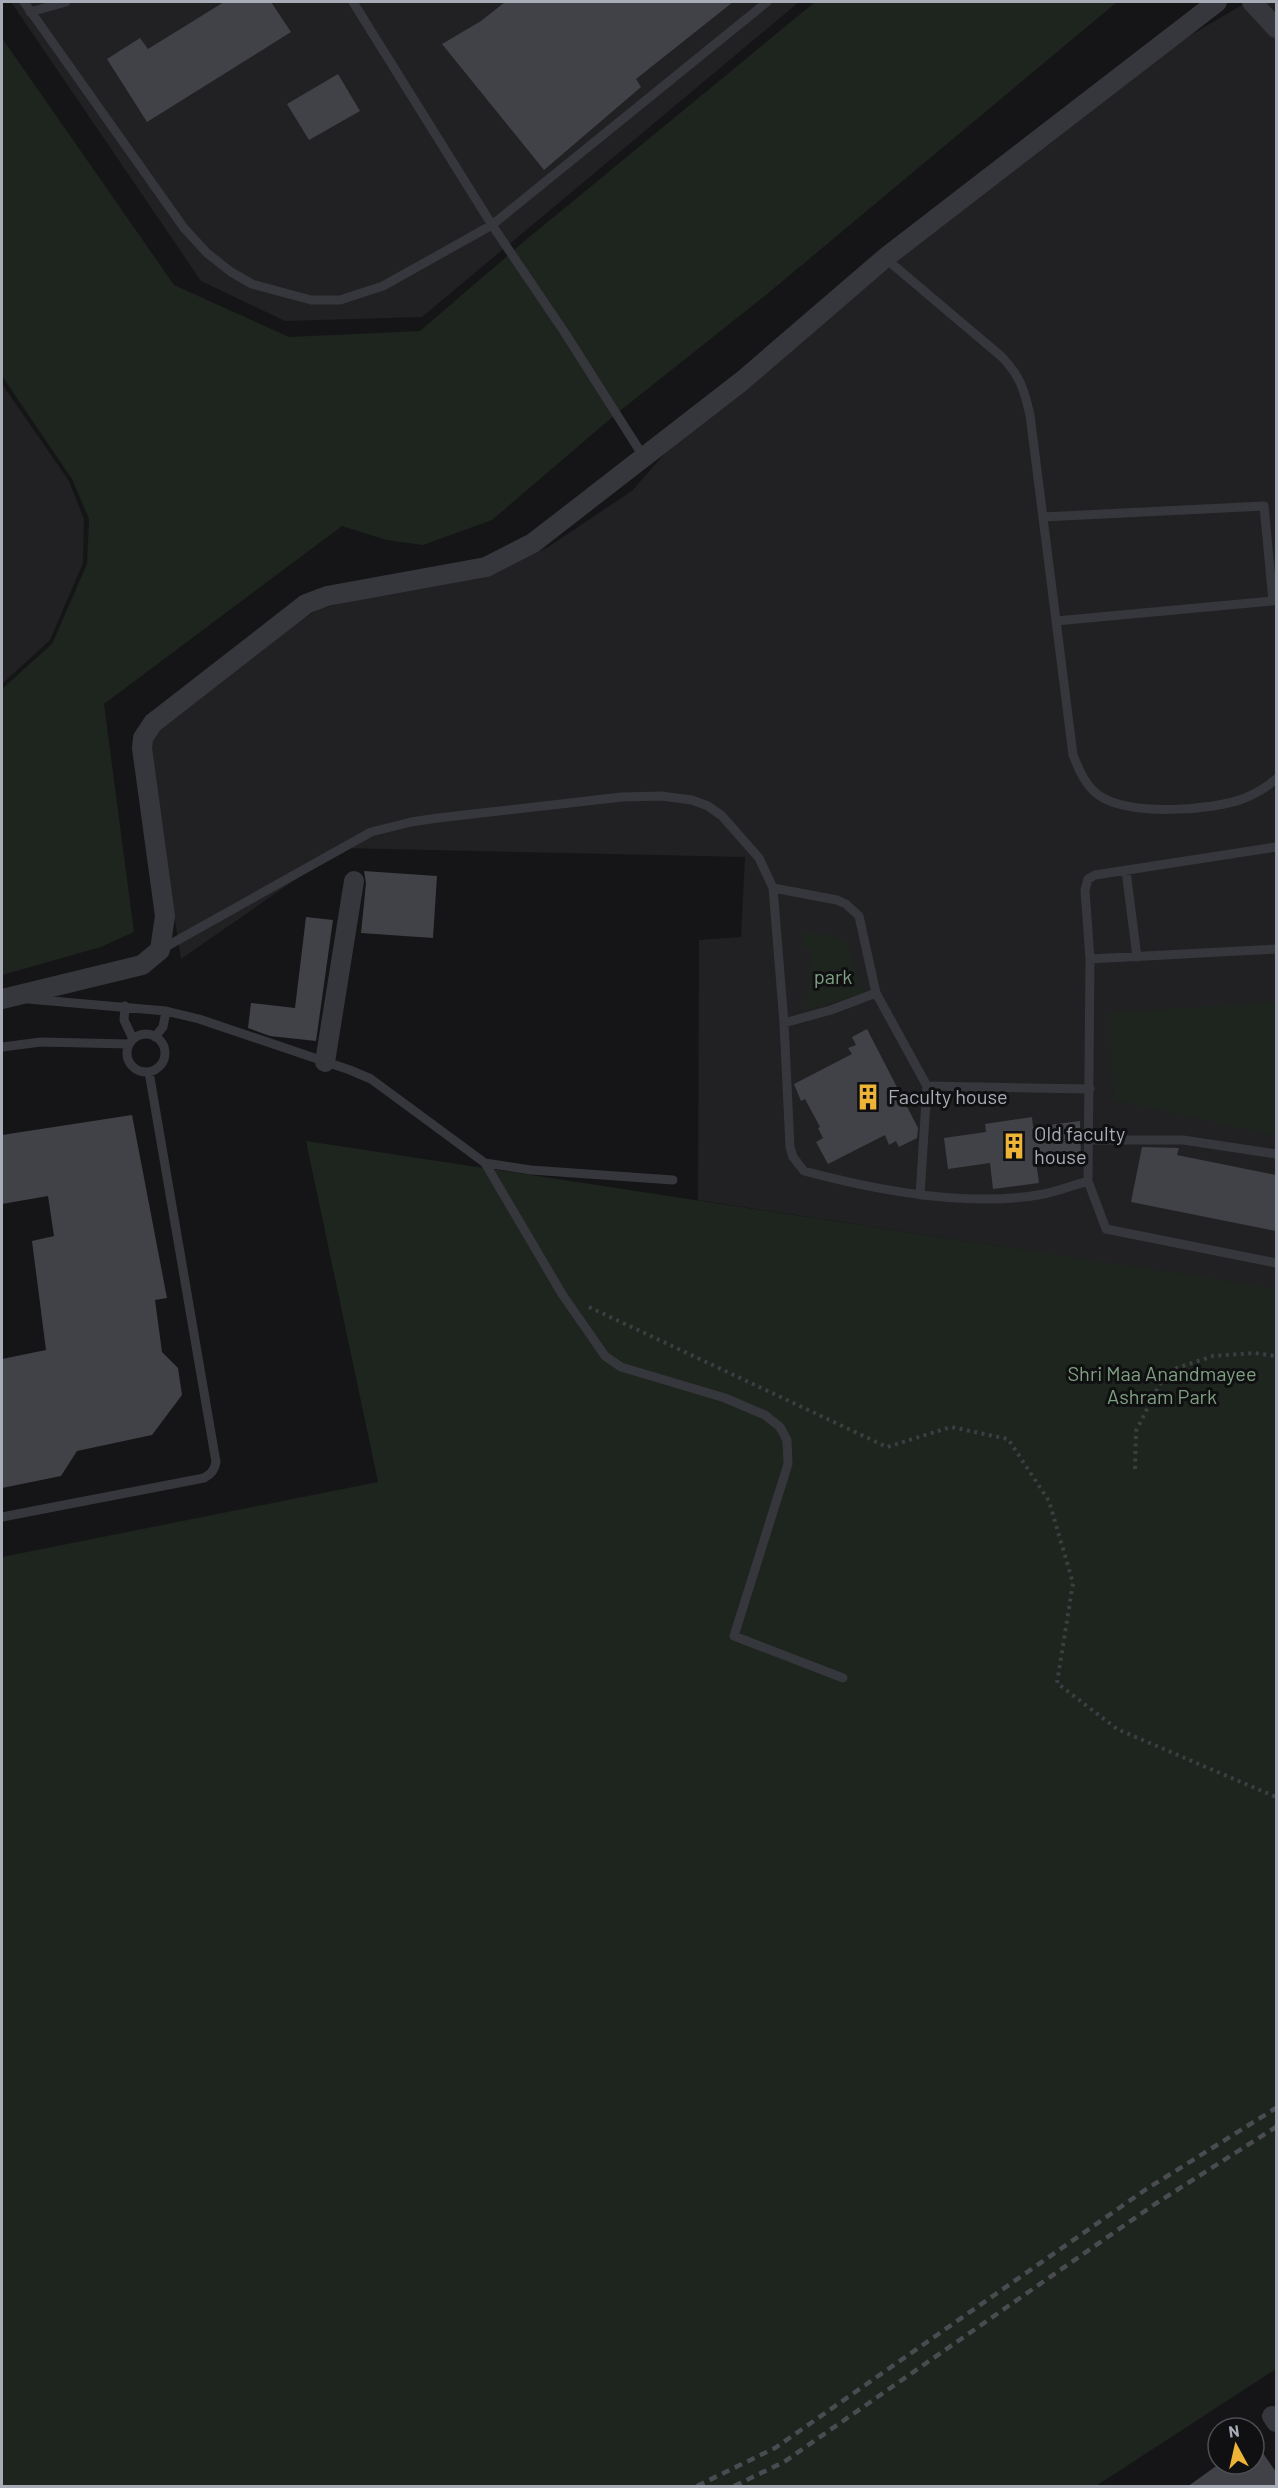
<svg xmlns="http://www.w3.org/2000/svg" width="1278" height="2488" font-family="Barlow,sans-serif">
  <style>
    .built { fill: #212124 }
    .green { fill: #1d251e }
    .building { fill: #414247 }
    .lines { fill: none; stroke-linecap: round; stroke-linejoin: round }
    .path { stroke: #3c3e43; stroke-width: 4; stroke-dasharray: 3 4.5; stroke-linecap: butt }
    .lane { stroke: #36373c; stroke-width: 9 }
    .street { stroke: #36373c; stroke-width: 20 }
    .rail { stroke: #494b51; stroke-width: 4.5; stroke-dasharray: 8 6; stroke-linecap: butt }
    .labels { text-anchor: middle; stroke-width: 6; stroke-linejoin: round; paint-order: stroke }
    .park-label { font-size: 20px; fill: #7fa182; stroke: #101012 }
    .poi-label { font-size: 20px; fill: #a7acb7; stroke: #101012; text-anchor: start }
  </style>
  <rect width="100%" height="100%" fill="#151517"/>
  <path class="built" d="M11,2H799L422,317L285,321L201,281Z
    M1241,2H1276V1289L698,1200L699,940L741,937L745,857L341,848L181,959L148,746L183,699L318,609L384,593L498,570L548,547L632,491L666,452L1118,78L1242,5Z
    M2,384L69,481L84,519L83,563L50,640L2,684Z"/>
  <path class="green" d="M815,2H1117L766,295L616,414L492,520L423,545L386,540L342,526L104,704L134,932L101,947L2,975V689L52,644L87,564L89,519L72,479L2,376V38L174,285L289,337L420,331L527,239Z
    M803,933L831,935L846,942L864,993L806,1010L812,950L803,949Z
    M1276,1002V1136L1114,1100L1109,1013Z
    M306,1141L1276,1288V2369L1096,2486H2V1557L378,1482Z"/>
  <path class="building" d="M224,2H271L291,32L147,122L107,59L140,38L148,49Z
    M505,2H733L636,79L641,87L544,170L442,44L481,21Z
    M338,74L360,111L309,140L287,104Z
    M364,871L437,876L433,938L361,933L366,883Z
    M306,917L333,920L316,1041L270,1036L248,1028L251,1003L295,1008Z
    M867,1029L918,1128L917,1138L899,1147L896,1141L889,1145L885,1135L828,1164L816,1142L823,1138L818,1128L820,1127L805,1099L801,1101L794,1084L852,1054L848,1048L856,1045L852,1037Z
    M132,1115L167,1298L155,1300L162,1352L178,1368L182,1395L152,1435L77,1451L61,1476L2,1488V1359L46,1350L32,1241L54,1236L48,1196L2,1204V1135Z
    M1032,1117L1033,1127L1080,1121L1081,1155L1036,1161L1039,1183L993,1189L990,1163L948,1169L944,1138L986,1132L985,1124Z
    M1142,1147L1179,1148L1177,1155L1276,1175V1231L1131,1202Z
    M1254,2440L1276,2472V2487H1187L1219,2464H1254Z"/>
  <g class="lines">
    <path class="path" d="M589,1307L887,1447L951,1427L1008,1439L1049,1501L1073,1583L1057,1683L1117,1729L1276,1797
      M1135,1469L1136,1431L1159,1385L1177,1368L1213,1356L1254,1353L1276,1356"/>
    <path class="lane" d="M24,2L184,228L207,253L231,272L252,284L311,300H340L383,286L492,225L767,2
      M353,2L492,225L565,333L645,459
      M30,12L66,2
      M885,258L1002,357C1020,376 1024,389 1030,415L1073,755C1079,770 1086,787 1100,796C1130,816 1213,811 1245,798C1257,793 1267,787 1276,779
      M1043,517L1264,506L1273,601L1056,621
      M1126,871L1137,957
      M773,888L837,900L846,904L859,916L876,993L927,1086L1090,1089
      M160,950L371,832L411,822L438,818L622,797L661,796L692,800L708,806L722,816L759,858L773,888L784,1023L790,1147L793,1157L804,1171C875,1190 970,1208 1044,1194C1059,1191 1074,1185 1088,1181L1106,1229L1276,1263
      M1090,959L1276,949
      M28,999L166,1011L199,1019L350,1070L371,1079L485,1163L562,1294L605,1356L621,1367L725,1398L765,1415L780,1427L787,1440L788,1464L734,1636L843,1678
      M125,1006L124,1020L133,1039
      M784,1023L831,1010L876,993
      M127 1053a19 19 0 1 1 38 0a19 19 0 1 1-38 0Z
      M155,1037L163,1027L166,1011
      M2,1047L41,1042L129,1044
      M1088,1140H1183L1276,1154
      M485,1163L531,1170L673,1180
      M1088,1181L1090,959L1085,890L1088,879L1095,875L1276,847
      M920,1195L927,1086
      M2,1517L204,1478C211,1474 214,1471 216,1462L149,1072"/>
    <path class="street" d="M1252,2L1276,28
      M2,999L142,965L160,950L165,916L142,748L143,738L153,723L306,604L327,596L486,567L533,543L742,381L885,258L1217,2
      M325,1062L354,881
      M1272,2416L1276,2422"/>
    <path class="rail" d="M697,2486L775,2448L1145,2190L1276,2108
      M734,2486L784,2462L1155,2204L1276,2127"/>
  </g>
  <defs>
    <g id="building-bare" transform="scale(2.07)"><path d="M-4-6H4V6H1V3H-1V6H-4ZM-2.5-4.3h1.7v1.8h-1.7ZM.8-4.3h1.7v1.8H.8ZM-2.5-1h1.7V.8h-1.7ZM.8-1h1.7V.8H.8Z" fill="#edb437" stroke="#101012" stroke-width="2.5" paint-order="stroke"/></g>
  </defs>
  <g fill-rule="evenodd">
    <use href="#building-bare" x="868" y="1097"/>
    <use href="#building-bare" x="1014" y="1146"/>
  </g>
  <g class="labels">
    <g class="park-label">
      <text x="833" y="984">park</text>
      <text x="1162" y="1381">Shri Maa Anandmayee<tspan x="1162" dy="23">Ashram Park</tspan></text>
    </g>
    <g class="poi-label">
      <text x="888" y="1104">Faculty house</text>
      <text x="1034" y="1141">Old faculty<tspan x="1034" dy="23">house</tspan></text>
    </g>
  </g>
  <rect width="1278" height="2488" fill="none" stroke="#a7acb7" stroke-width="6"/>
  <g transform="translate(1236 2446) rotate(352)"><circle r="28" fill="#101012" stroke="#4c4e54" stroke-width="1.5"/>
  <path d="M0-4.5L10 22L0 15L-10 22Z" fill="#edb437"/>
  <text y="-9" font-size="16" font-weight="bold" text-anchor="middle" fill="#a7acb7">N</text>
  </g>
</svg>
